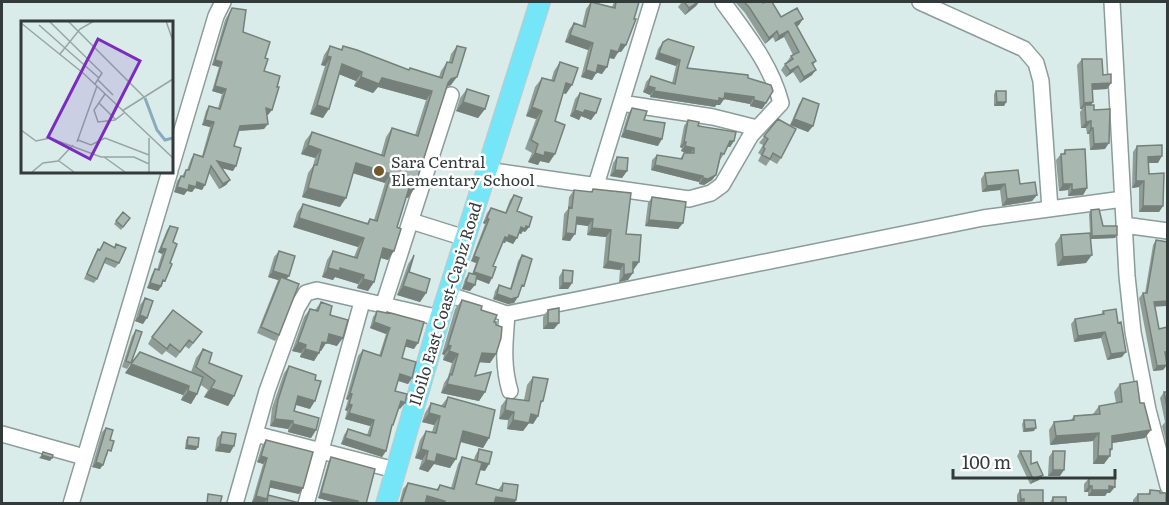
<svg xmlns="http://www.w3.org/2000/svg" width="1169" height="505" font-family="Literata,serif">
  <style>
    .lines { fill: none; stroke-linecap: round; stroke-linejoin: round }
    .minor-casing { stroke: #8b9c9a; stroke-width: 18 }
    .major-casing { stroke: #c6c8c8; stroke-width: 22 }
    .minor { stroke: #fff; stroke-width: 15 }
    .major { stroke: #74e6f8; stroke-width: 20 }
    .wall { fill: #909d97 }
    .shaded-wall { fill: #76807b }
    .building { fill: #a8b7b0; stroke: #76807b; stroke-width: 1.5 }
    .poi-dot { fill: #73572a; stroke: #fff; stroke-width: 2 }
    .labels { text-anchor: middle; stroke-width: 5; stroke-linejoin: round; paint-order: stroke }
    .poi-label { font-size: 16px; fill: #333a3a; stroke: #fff; text-anchor: start }
    .street-label { font-size: 16px; fill: #333a3a; stroke: #fff }
    .inset-river { fill: none; stroke: #8aaabe; stroke-width: 3 }
    .inset-road { fill: none; stroke: #97a5a4; stroke-width: 1.5 }
    .view { fill: #7b2cbf; fill-opacity: 0.15; stroke: #7b2cbf; stroke-width: 3 }
    .inset-edge { fill: none; stroke: #333a3a; stroke-width: 3 }
  </style>
  <rect width="100%" height="100%" fill="#daecea"/>
  <g class="lines">
    <g class="minor-casing">
      <path id="minor" d="M920,2L1024,49L1036,63L1041,81L1050,209
        M1112,2L1127,276L1133,332L1148,410L1168,486
        M621,103L713,117L757,128
        M171,167L216,16L223,2
        M486,170L689,199L711,193L722,185L751,135L781,103C771,64 746,34 723,2
        M596,185L652,2
        M411,221L465,238
        M1124,225L1168,231
        M447,294L507,314L983,218L1123,199
        M383,306L451,95
        M507,314C505,341 502,364 510,391
        M2,434L84,457
        M255,434L395,470
        M71,504L170,171
        M235,504L267,391L297,308L306,293L317,290L440,318
        M306,504L362,302"/>
    </g>
    <g class="major-casing">
      <path id="major" d="M386,504L440,318L540,2"/>
    </g>
    <use href="#minor" class="minor"/>
    <use href="#major" class="major"/>
  </g>
  <path class="wall" d="M591,2L612,7L614,2H639L626,45L621,52L619,51L614,59L609,58L602,74L597,72L592,80L581,77L588,50L565,42L569,30L574,23L582,26L586,9Z
    M682,2H699L696,6L685,15L678,7Z
    M737,2H762L763,3L781,17L799,25L797,26L816,61L813,65L812,75L800,83L793,72L786,77L781,70L791,56L793,55L784,37L775,42L773,37L765,44L745,13L736,3Z
    M232,8L243,32L265,58L264,71L268,115L267,114L264,129L239,131L234,146L233,171L222,168L230,180L226,185L219,189L209,173L202,190L195,188L192,192L187,191L184,195L174,192L177,181L181,176H182L186,170H187L191,159L194,154L202,156L210,127L202,125L206,111L209,106L218,108L222,94L212,91L219,67L212,65L225,20Z
    M663,42L687,68L748,78L766,103L762,109L750,106V104L724,99L720,105H716L715,107L650,97V95L643,92L646,82L651,76L672,83L676,66L655,59L658,49Z
    M330,46L341,50L343,46L408,70L410,68L439,77L441,71L447,62H449L451,54L457,46L451,85L447,87L414,189L408,198L406,197L388,260L381,258L374,282L368,291L357,288L358,284L335,277L333,280L322,277L327,260L333,251L354,257L358,247L293,227L297,213L303,204L367,223L370,219L374,220L385,183L353,173L340,207L302,197L308,173L313,166L315,158L301,154L305,141L312,132L381,155L386,137L392,128L415,135L426,100L378,87L373,93L354,86L356,81L339,74L323,118L310,114L325,66L321,65L324,55Z
    M1082,59L1103,75L1111,83L1107,89L1092,90L1093,102L1091,105L1094,110L1105,149L1090,150L1089,134H1087L1086,128H1081L1080,112L1082,109H1080L1077,65Z
    M560,62L566,94L563,93L555,121L549,163L540,161L538,165L528,162L532,153L525,149L536,119L526,116L535,87L542,78L551,81L554,71Z
    M467,89L485,109L478,118L456,111L460,98Z
    M996,91L1006,102L1004,106H994V94Z
    M580,93L596,113L591,120L581,116L579,120L570,116L575,99Z
    M803,98L813,126L808,132L790,125L799,104Z
    M632,108L644,120L658,146L621,137L628,114Z
    M778,119L781,158L777,164L770,160L766,166L758,161L761,155L758,153L763,145L759,143Z
    M688,120L734,141L730,147H727L724,154L720,160L716,175L712,180L704,185L699,184V182L651,170L652,160L657,155L680,159L684,153H686L681,151L682,148L680,147L684,126Z
    M1137,146L1158,163H1148L1149,174L1163,206L1159,212H1139V187L1132,188L1133,152Z
    M1065,150L1087,188L1083,195L1068,196V190L1059,191L1056,160L1061,154H1063Z
    M617,157L627,171L622,178L610,176L613,163Z
    M985,173L1037,195L1032,201L1002,206L1000,190L982,192L981,179Z
    M593,189L626,234L639,262L634,269H633L628,280L619,282L620,270L603,268L606,237L587,235L588,226L576,224L570,241L562,240L564,214L568,209L569,197L574,190L591,192Z
    M514,195L517,211L529,227L525,232L523,231L521,234L519,233L513,244L506,241L505,243L502,242L493,266L489,284L476,279L470,291L462,289L465,279L469,273L472,274L476,263L471,261L485,224L483,223L487,213L491,208L505,213L510,200Z
    M652,197L683,223L678,229L645,226L648,203Z
    M1091,210L1103,226L1115,238L1091,239L1086,263L1057,266L1055,244L1061,235L1090,233L1089,214Z
    M123,212L130,218L121,230L114,224Z
    M170,226L173,242L162,286L158,291L147,288L152,274L155,269L157,270L162,254L158,252L167,230Z
    M1156,240L1167,242V306H1155L1159,329L1167,327V356L1165,357L1167,365L1163,370L1153,371L1139,298L1143,293H1145L1153,245Z
    M104,242L114,247L116,244L119,263L115,268L104,263L97,279L94,283L84,279L95,254L98,249L99,250Z
    M279,251L287,279L279,335L275,341L257,333L278,280L268,277L274,257Z
    M414,255L409,272L426,293L420,302L397,295L408,264Z
    M522,255L520,291L514,303L508,304L493,299L495,291L499,285L510,289L518,261Z
    M563,270L572,283L568,289H559V277Z
    M145,298L143,324L135,321L140,305Z
    M462,300L481,310L494,322L496,325V354L490,363L479,362L475,376L485,392L479,401L441,393L444,383L448,377L452,363L443,360L444,355L442,354L455,309Z
    M321,302L330,315L337,346L326,343L321,351H320L314,361L300,357L301,353L292,351L304,317L310,309L315,310Z
    M548,310L554,329H543V317Z
    M377,311L386,313L387,312L414,349L405,346L402,358L412,378L408,384L398,381L395,391L400,409L399,408L391,428L386,451L382,457L341,444L344,435L348,429L367,435L370,426L345,419L347,411L345,410L348,400L346,399L358,356L363,350L379,356L386,334L370,328L373,317Z
    M1103,311L1122,357L1107,360L1101,338L1074,342L1071,324L1075,319L1101,315Z
    M136,330L131,363L127,369L122,367L132,336Z
    M202,332L189,349L185,346L176,358L166,351L162,355L148,344L152,337Z
    M203,349L209,363L234,396L228,406L204,397L208,390L201,385L197,394L191,404L181,400L183,395L125,373L191,372L196,358Z
    M289,366L310,409L296,405L294,411L316,430L311,438L288,432V429L270,426L272,408L284,373Z
    M533,377L543,401L540,405L538,416L533,424L529,423L523,431L507,429L508,420L499,419L501,406L507,398L524,400L527,385Z
    M1120,384L1145,438L1112,443V449L1104,464H1093V441L1050,445L1049,430L1054,422L1071,420L1074,416L1093,414L1099,406L1116,403L1114,392Z
    M1164,392H1167V446L1162,426L1165,422L1160,398Z
    M448,397L489,438L483,448L461,442L450,468L434,464L428,472L419,469L422,460L415,458L420,440L426,431L432,432L434,425L422,422L425,413L431,403L441,406Z
    M1024,420L1034,431L1023,432L1022,424Z
    M106,428L110,440L107,456H106L100,469L92,467L102,432Z
    M222,432L230,453L215,451L217,438Z
    M188,437L196,450L185,449L186,440Z
    M266,440L303,488L299,494L269,487L267,496L300,504H256L252,502L263,464L257,462L262,446Z
    M479,449L485,471L480,470L476,484L498,490L503,483L516,500L514,504H399L403,489L408,483L436,490L440,485L451,488L458,464L462,457L474,460L475,456Z
    M1020,451L1031,464L1043,475L1039,480L1030,484L1017,456Z
    M1053,451L1060,476H1048L1049,457Z
    M331,457L366,504H341L318,498L328,463Z
    M1089,478L1110,493H1107L1105,496H1088V492H1084V484Z
    M1020,490L1043,504H1017V495Z
    M1150,490L1160,493L1166,504H1133V500L1138,494H1148Z
    M1053,497L1066,504H1049Z"/>
  <path class="shaded-wall" d="M698,2H699L696,6L685,15L689,8Z
    M803,19L799,25L791,29L795,23Z
    M777,31L773,37L765,44L769,38Z
    M788,31L784,37L775,42L779,36Z
    M570,35L593,43L588,50L565,42Z
    M621,44L626,45L621,52L616,51Z
    M611,50L618,52L614,59L606,57Z
    M659,53L680,60L676,66L655,59Z
    M327,56L331,57L325,66L321,65Z
    M215,60L222,62L219,67L212,65Z
    M342,64L362,72L356,81L336,73Z
    M598,65L607,67L602,74L594,72Z
    M798,66L793,72L786,77L790,71Z
    M586,70L596,73L592,80L581,77Z
    M816,70L812,75L800,83L804,77Z
    M361,77L382,78L432,91L426,100L378,87L373,93L354,86Z
    M457,77L451,85L445,87L451,79Z
    M566,83L572,85L566,94L560,92Z
    M1111,83L1107,89L1087,90L1092,84Z
    M215,86L226,89L222,94L212,91Z
    M648,86L655,88L650,95L643,92Z
    M654,91L725,93L754,97L750,104L724,99L720,105H716L715,107L650,97Z
    M754,100L766,103L762,109L750,106Z
    M463,102L485,109L478,118L456,111Z
    M997,102H1006L1004,106H994Z
    M1093,102L1088,109L1085,105L1082,109H1080L1084,103Z
    M317,105L329,109L323,118L310,114Z
    M532,107L542,111L536,119L526,116Z
    M266,108L272,110L268,115L263,113Z
    M575,110H585L596,113L591,120L581,116L579,120L570,116Z
    M794,119L813,126L808,132L790,125Z
    M205,120L214,122L210,127L202,125Z
    M1091,121L1086,128H1081L1086,122Z
    M268,124L264,129L237,131L240,126Z
    M1091,128H1093L1089,134H1087Z
    M625,130L662,139L658,146L621,137Z
    M730,141H734L730,147L726,146Z
    M684,142H686L682,148L680,147Z
    M1109,143L1105,149L1090,150L1094,144Z
    M308,145L321,150L315,158L301,154Z
    M685,146L694,148L690,154L681,151Z
    M545,152L555,154L549,163L540,161L538,165L528,162L535,153Z
    M1162,156L1158,163H1143L1148,157Z
    M217,161L236,166L233,171L213,166Z
    M356,163L391,174L385,183L349,172Z
    M655,165L703,176L699,182L651,170Z
    M615,170L627,171L622,178L610,176Z
    M716,175L712,180L704,185L699,184L703,178Z
    M230,180L226,185L219,189L223,184Z
    M1136,181H1144L1139,187L1132,188Z
    M197,182L205,185L202,190L195,188L192,192L187,191L184,195L174,192L177,187L189,185Z
    M1005,184L1000,190L982,192L987,186Z
    M1063,184H1072L1068,190L1059,191Z
    M308,188L346,198L340,207L302,197Z
    M409,188L414,189L408,198L403,196Z
    M1087,188L1083,195L1068,196L1072,190Z
    M1037,195L1032,201L1002,206L1007,199Z
    M1143,206H1163L1159,212H1139Z
    M577,217L593,219L588,226L572,224Z
    M299,218L364,238L358,247L293,227Z
    M487,218L489,219L485,224L483,223Z
    M649,220L683,223L678,229L645,226Z
    M526,226L529,227L525,232L523,231L521,234L518,233L521,227Z
    M592,228L611,230L606,237L587,235Z
    M566,233L575,234L570,241L562,240Z
    M509,235L517,238L513,244L506,241L505,243L501,242L505,237Z
    M1117,235L1115,238L1090,239L1092,236Z
    M161,248L166,249L162,254L158,252Z
    M383,248L394,251L388,260L377,257Z
    M1092,255L1086,263L1057,266L1063,257Z
    M474,256L479,258L476,263L471,261Z
    M608,261L624,264L620,270L603,268Z
    M633,262H639L634,269H629Z
    M328,268H340L364,275L358,284L335,277L333,280L322,277Z
    M273,271L289,276L284,282L281,277L278,280L268,277Z
    M474,272L492,278L489,284L471,277Z
    M633,273L628,280L619,282L624,275Z
    M363,279L374,282L368,291L357,288Z
    M466,282L475,285L470,291L462,289Z
    M150,283L161,286L158,291L147,288Z
    M563,283H572L568,289H559Z
    M403,286L426,293L420,302L397,295Z
    M497,294L518,297L514,303L508,304L493,299Z
    M1167,301V306L1151,307L1154,302Z
    M140,315L147,318L143,324L135,321Z
    M374,322L390,328L386,334L370,328Z
    M548,323H559L554,329H543Z
    M1105,332L1101,338L1074,342L1078,336Z
    M329,334L343,338L337,346L326,343L321,351L317,350Z
    M407,340L418,343L414,349L403,346Z
    M298,342L306,345L301,353L292,351Z
    M448,345L451,346L444,355L442,354Z
    M305,349L319,353L314,361L300,357Z
    M449,351L458,354L452,363L443,360Z
    M1126,352L1122,357L1107,360L1111,354Z
    M482,353L496,354L490,363L476,362Z
    M131,364L189,386L183,395L125,373Z
    M1167,365L1163,370L1153,371L1157,366Z
    M400,374L412,378L408,384L396,380Z
    M447,384L485,392L479,401L441,393Z
    M211,388L234,396L228,406L204,397Z
    M188,391L197,394L191,404L181,400Z
    M350,393L352,394L348,400L346,399Z
    M298,396L315,401L310,409L293,404Z
    M401,401L405,403L400,409L397,407Z
    M349,404L352,405L347,411L345,410Z
    M505,410L514,412L508,420L499,419Z
    M349,413L374,420L370,426L345,419Z
    M429,413L440,416L434,425L422,422Z
    M531,414L538,416L533,424L529,423L523,431L507,429L513,420Z
    M275,419L293,421L288,429L270,426Z
    M293,424L316,430L311,438L288,432Z
    M1036,428L1034,431L1023,432L1025,429Z
    M1151,430L1145,438L1106,444L1112,436Z
    M463,431L489,438L483,448L457,441Z
    M1099,433L1093,441L1050,445L1056,436Z
    M345,438L386,451L382,457L341,444Z
    M220,444L234,446L230,453L215,451Z
    M187,445L198,447L196,450L185,449Z
    M421,449L428,451L422,460L415,458Z
    M1110,449H1112L1107,456H1110L1104,464H1093L1098,456Z
    M437,454L456,459L450,468L434,464L428,472L419,469L426,460Z
    M42,455L52,458L50,461L39,458Z
    M261,456L267,458L263,464L257,462Z
    M477,461L489,464L485,471L472,468Z
    M96,462L103,465L100,469L92,467Z
    M1053,470H1064L1060,476H1048Z
    M1043,475L1039,480L1030,484L1033,479Z
    M271,481L303,488L299,494L267,487Z
    M1089,486H1092L1088,492H1084Z
    M1109,486L1115,487L1110,493H1107L1105,496H1088L1092,490Z
    M321,493L358,501L357,504H341L318,498Z
    M256,496L267,499L263,504L252,502Z
    M427,496L445,501L444,504H425Z
    M496,497L516,500L514,504H491Z
    M1021,499H1024L1020,504H1017Z"/>
  <path class="building" d="M591,2L615,8L616,2H639L634,19H636L626,45L621,44L618,52L611,50L607,67L598,65L596,73L586,70L593,43L570,35L574,23L585,27Z
    M684,2H698L689,8Z
    M744,2H762L763,3L766,2H772L781,17L797,8L803,19L795,23L816,61L812,63L816,70L804,77L798,66L790,71L785,64L793,59L791,56L799,52L788,31L779,36L777,31L769,38L749,7Z
    M232,8L246,10L243,32L270,42L265,58L268,59L264,71L280,76L277,87H279L272,110L266,108L268,124L240,126L234,146L241,148L236,166L217,161L230,180L223,184L211,166L205,185L197,182L196,187L189,185L188,190L177,187L181,176L184,177L186,170H189L194,154L203,157L214,122L205,120L209,106L220,109L226,89L215,86L222,62L215,60L229,15Z
    M668,39L694,47L687,68L748,75V78L771,85L773,91L766,103L754,100V97L725,93L724,99L719,98V101L654,91L655,88L648,86L651,76L675,84L680,60L659,53L663,42Z
    M330,46L342,50L343,46L357,50L409,70L410,68L442,78L447,62L452,63L457,46L466,48L457,77L451,79L448,83L414,189L409,188L397,227L401,229L394,251L383,248L374,282L363,279L364,275L340,268V271L328,268L333,251L357,258L364,238L299,218L303,204L368,224L370,219L377,221L391,174L356,163L346,198L308,188L314,165H317L321,150L308,145L312,132L384,156L392,128L418,136L432,91L382,78L379,84L361,77L362,72L342,64L329,109L317,105L331,57L327,56Z
    M1082,59H1102L1103,75L1111,74V83L1092,84L1093,102L1084,103Z
    M560,62L578,68L572,85L566,83L555,121L565,125L555,154L545,152L544,156L535,153L538,144L531,140L542,111L532,107L542,78L554,81Z
    M467,89L489,96L485,109L463,102Z
    M996,91H1006V102H997Z
    M580,93L601,99L596,113L585,110L583,113L575,110Z
    M803,98L819,104L813,126L794,119Z
    M1085,105H1094V110L1110,109L1109,143L1094,144L1093,128H1091V121L1086,122Z
    M632,108L647,111L644,120L665,123L662,139L625,130Z
    M778,119L796,129L781,158L773,153L770,159L762,155L765,149L763,147L768,139L764,136Z
    M688,120L699,122L698,126L736,132L734,141H730L724,154L721,153L716,175L708,179L703,178V176L655,165L657,155L682,159L684,153H694V148L685,146L686,142H684Z
    M1162,145V156L1148,157L1149,174L1164,173L1163,206H1143L1144,181H1136L1137,146Z
    M1085,149L1087,188L1072,190V184H1063L1061,154H1065V150Z
    M617,157L628,158L627,171L615,170Z
    M1018,170L1020,184L1035,182L1037,195L1007,199L1005,184L987,186L985,173Z
    M593,189L631,193L626,234L641,235L639,262H633V273L624,275V264L608,261L611,230L592,228L593,219L577,217L575,234L566,233L569,207L572,208L574,190L592,192Z
    M514,195L522,198L517,211L532,217L529,227L526,226L525,229L521,227L517,238L509,235L508,238L505,237L493,266L496,267L492,278L474,272L479,258L474,256L489,219L487,218L491,208L506,213Z
    M652,197L686,202L683,223L649,220Z
    M1099,209L1103,226H1117V235L1092,236L1091,210Z
    M123,212L130,218L123,227L116,221Z
    M170,226L178,228L173,242L177,244L170,263L172,264L165,281L163,280L161,286L150,283L155,269L159,270L166,249L161,248Z
    M1090,233L1092,255L1063,257L1061,235Z
    M1156,240L1167,242V301L1154,302L1159,329L1167,327V352H1165L1167,365L1157,366L1143,293H1147Z
    M104,242L115,248L116,244L126,248L119,263L106,258L97,279L87,274L98,249L100,250Z
    M279,251L295,256L289,276L273,271Z
    M414,255L409,272L430,279L426,293L403,286Z
    M522,255L532,259L524,286L522,285L518,297L511,299L497,294L499,285L511,289Z
    M563,270L573,271L572,283H563Z
    M469,273L477,275L475,285L466,282Z
    M281,277L299,284L279,335L261,327Z
    M145,298L153,301L147,318L140,315Z
    M462,300L482,306L481,310L497,315L494,322H496V325L502,327L501,338L496,354L482,353L475,376L491,372L485,392L447,384L450,374L452,375L458,354L449,351L451,346L448,345Z
    M321,302L332,306L330,315L348,320L343,338L329,334L327,343L322,342L319,353L305,349L306,345L298,342L310,309L318,311Z
    M559,308V323H548V310Z
    M1116,309L1118,323L1121,322L1126,352L1111,354L1105,332L1078,336L1075,319L1104,314L1103,311Z
    M173,310L202,332L193,343L189,340L180,352L170,344L167,349L152,337Z
    M377,311L387,313V312L424,322L418,343L407,340L402,358L416,362L412,378L400,374L395,391L407,394L405,403L401,401L393,425H392L386,451L345,438L348,429L370,436L374,420L349,413L352,405L349,404L352,394L350,393L363,350L381,356L388,333L390,328L374,322Z
    M136,330L142,332L131,363L126,361Z
    M203,349L212,353L209,363L242,376L234,396L211,388L215,381L196,367Z
    M140,352L203,377L197,394L188,391L189,386L131,364Z
    M289,366L316,375L315,380L321,381L315,401L298,396L294,411L319,418L316,430L293,424V421L275,419L278,400Z
    M533,377L548,379L543,401H541L538,416L531,414L529,423L513,420L514,412L505,410L507,398L529,401Z
    M1137,381L1140,403H1144L1151,430L1112,436V449H1110V456H1098L1099,433L1056,436L1054,422L1074,420V416L1100,414L1099,406L1122,402L1120,384Z
    M1164,392H1167V407Z
    M448,397L495,410L489,438L463,431L456,459L437,454L435,462L426,460L428,451L421,449L426,431L436,433L440,416L429,413L431,403L445,407Z
    M1024,420H1035L1036,428L1025,429Z
    M106,428L113,430L110,440L114,441L111,451L108,450L103,465L96,462Z
    M222,432L236,434L234,446L220,444Z
    M188,437L199,438L198,447L187,445Z
    M266,440L313,452L303,488L271,481L267,499L256,496L267,458L261,456Z
    M479,449L492,452L489,464L477,461L482,463L476,484L502,491L503,483L518,485L516,500L496,497L494,504H445V501L427,496L425,504H401L408,483L438,490L440,485L454,489L462,457L477,461Z
    M1020,451H1031V464L1037,462L1043,475L1033,479Z
    M1053,451H1065L1064,470H1053Z
    M43,452L53,455L52,458L42,455Z
    M331,457L375,469L366,504H358V501L321,493Z
    M1089,478H1115V487L1109,486V490H1092V486H1089Z
    M1020,490H1043V504H1024V499H1021Z
    M1150,490L1160,491V493H1166V504H1138V494H1150Z
    M208,494L222,496L220,504L207,503Z
    M268,495L300,503V504H267Z
    M1053,497H1066V504H1053Z"/>
  <circle class="poi-dot" cx="379" cy="171" r="6"/>
  <g class="labels">
    <g class="poi-label">
      <text x="391" y="168">Sara Central<tspan x="391" dy="18">Elementary School</tspan></text>
    </g>
    <g class="street-label">
      <text transform="translate(445 304) rotate(-73)" y="6">Iloilo East Coast-Capiz Road</text>
    </g>
  </g>
  <g transform="translate(21 21)">
    <rect width="152" height="152" fill="#daecea"/>
    <path class="inset-river" d="M124,77L136,109L144,119L152,117"/>
    <path class="inset-road" d="M28,0L81,52L74,63M47,0L123,76M145,0L152,20M0,2L62,52L152,137M18,4L78,57M39,33L59,8L73,0M77,59L92,74M84,73L73,89L77,101L94,99L103,92M78,82L95,99M101,90L152,58M0,109L15,120L29,117L80,136H113L128,143M57,119L70,124L84,117L128,134M56,121L76,65M83,136L104,151M38,140L53,151M11,151L22,142L37,140L52,124M128,151V117"/>
    <path class="view" d="M77,18L119,40L69,138L27,116Z"/>
    <rect width="152" height="152" class="inset-edge"/>
  </g>
  <rect width="1169" height="505" fill="none" stroke="#333a3a" stroke-width="6"/>
  <path d="M953 469v9h162v-9" fill="none" stroke="#333a3a" stroke-width="3"/>
  <text x="962" y="469" font-size="18" fill="#333a3a" stroke="#ffffff" stroke-width="4.5" paint-order="stroke">100 m</text>
</svg>
